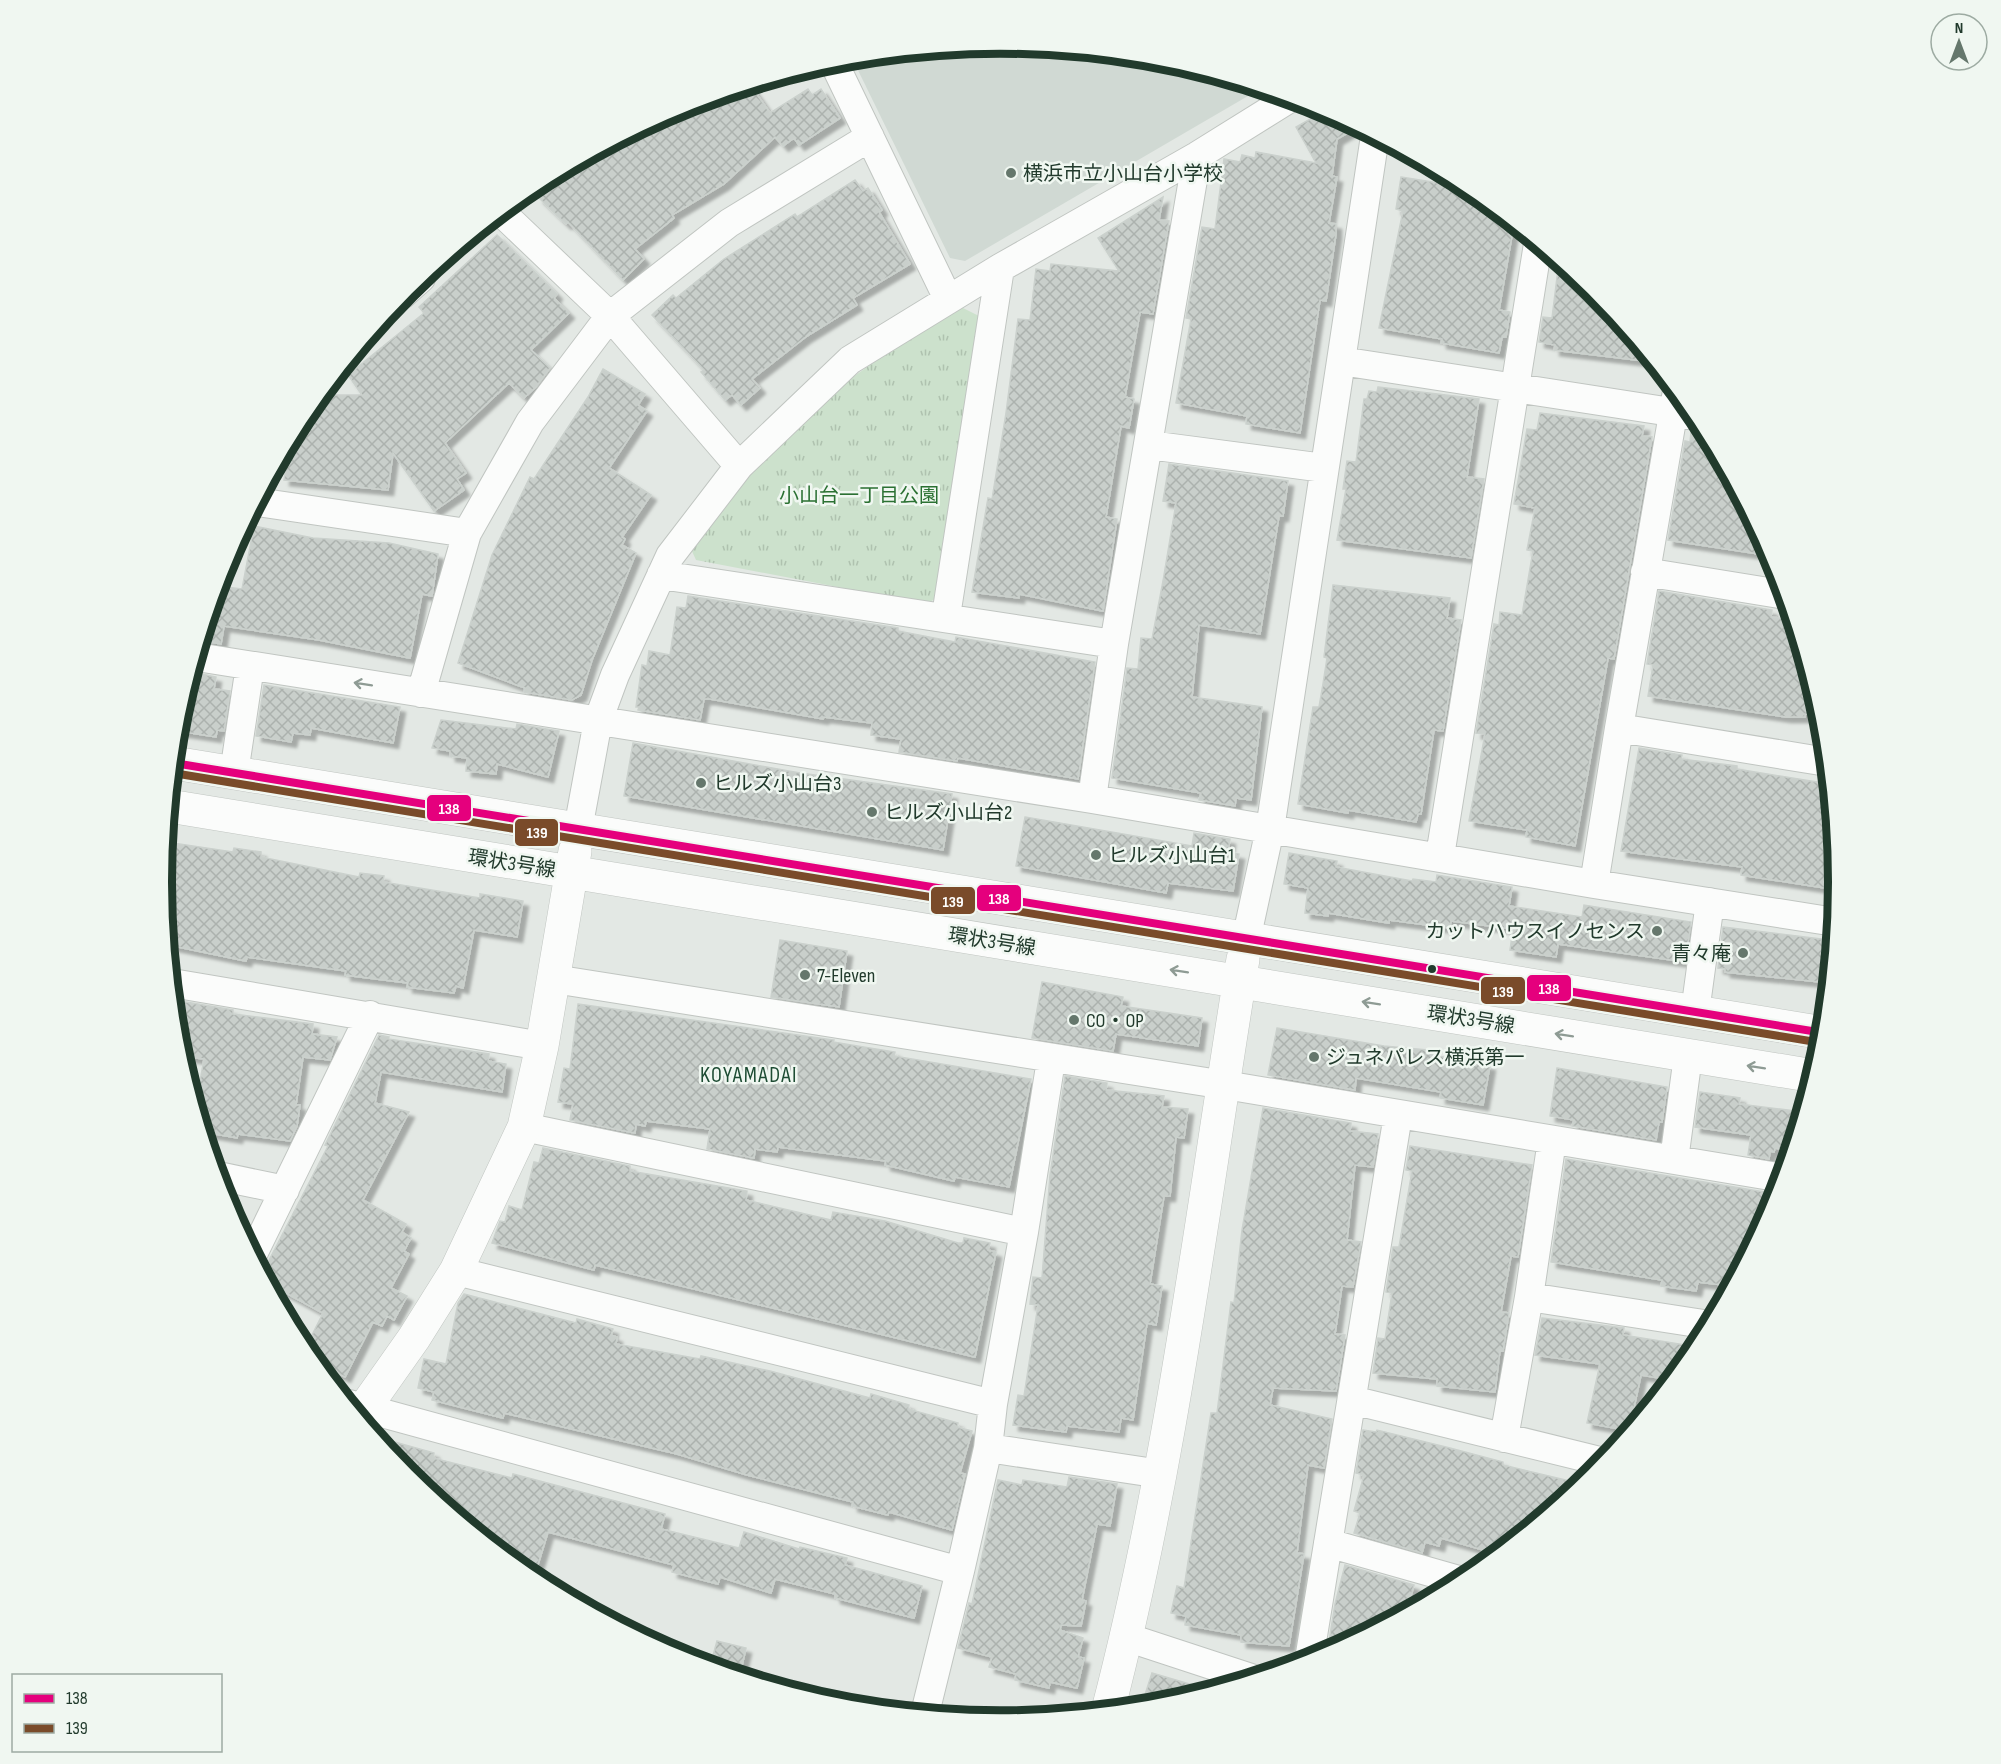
<svg xmlns="http://www.w3.org/2000/svg" width="2001" height="1764" font-family="'Sofia Sans Condensed','Noto Sans JP',sans-serif">
  <style>
    .built { fill: #d0d9d3 }
    .park { fill: url(#park-tufts) }
    .building { fill: url(#building-cross-hatch); stroke: #cbd1cd; stroke-width: 1.5; filter: url(#shadow) }
    .lines { fill: none; stroke-linecap: round; stroke-linejoin: round }
    .minor-casing { stroke: #c0c5c1; stroke-width: 30 }
    .tertiary-casing { stroke: #c0c5c1; stroke-width: 34 }
    .minor { stroke: #fbfcfb; stroke-width: 28 }
    .tertiary { stroke: #fbfcfb; stroke-width: 33 }
    .bus-1-casing { stroke: #f0f7f1; stroke-width: 12 }
    .bus-2-casing { stroke: #f0f7f1; stroke-width: 12 }
    .bus-1 { stroke: #e5007d; stroke-width: 8 }
    .bus-2 { stroke: #7a4b2a; stroke-width: 8 }
    .oneway { stroke: #8e9b94 }
    .poi-dot { fill: #65776c; stroke: #f0f7f1; stroke-width: 2 }
    .bus-dot { fill: #213a2c; stroke: #f0f7f1; stroke-width: 2 }
    .labels { text-anchor: middle; stroke-width: 5; stroke-linejoin: round; paint-order: stroke }
    .poi-label { font-size: 20px; fill: #213a2c; stroke: #f0f7f1; text-anchor: start }
    .park-label { font-size: 20px; fill: #2b7133; stroke: #f0f7f1 }
    .street-label { font-size: 20px; fill: #213a2c; stroke: #f0f7f1 }
    .quarter-label { font-size: 22px; letter-spacing: 1.5px; fill: #1d4c33; stroke: #f0f7f1 }
    .rim { fill: none; stroke: #213a2c; stroke-width: 8 }
    .line-badge { stroke: #f0f7f1; stroke-width: 2 }
    .badge-label { font-size: 16px; text-anchor: middle; font-weight: bold; fill: #fff }
  </style>
  <defs>
    <pattern id="park-tufts" width="24" height="20" patternUnits="userSpaceOnUse" patternTransform="scale(1.5)"><rect width="24" height="20" fill="#cce1cc"/><path d="M3 7l-1-3M5 7V3M7 7l1-3M15 17l-1-3M17 17v-4M19 17l1-3" fill="none" stroke="#afc2af"/></pattern>
    <pattern id="building-cross-hatch" width="8" height="8" patternUnits="userSpaceOnUse" patternTransform="scale(1.5)"><rect width="8" height="8" fill="#c9cfcb"/><path d="M0 0l8 8M0 8l8-8" fill="none" stroke="#acb2ae"/></pattern>
    <filter id="shadow"><feDropShadow dx="5.5" dy="5.5" stdDeviation="1.5" flood-color="#0004"/></filter>
  </defs>
  <rect width="100%" height="100%" fill="#e3e8e4"/>
  <path class="built" d="M1001,44L1164,60L1260,89L965,261L950,258L852,58Z"/>
  <path class="park" d="M959,306L981,317L939,596L927,604L696,560L691,549C709,524 725,498 745,475C804,405 883,355 959,306Z"/>
  <path class="building" d="M751,86L770,113L808,89L812,95L821,89L840,118L799,145L794,138L783,146L775,137L724,184L672,215L674,218L635,249L644,259L623,280L568,222L566,224L538,197L564,169L680,107Z
    M1326,110L1358,127L1337,139L1332,176L1337,177L1329,223L1336,224V234L1326,301L1320,300L1300,433L1246,424L1247,416L1176,403L1191,319L1186,318L1202,227L1215,229L1224,159L1240,162L1242,155L1255,158L1256,152L1316,163L1296,127Z
    M1401,177L1470,188L1514,224L1499,310L1510,312L1506,337H1502L1499,353L1441,343L1442,339L1379,328L1403,211L1396,209Z
    M855,180L863,191L868,188L882,210L879,212L910,264L853,298L857,305L807,336L752,379L760,388L741,405L732,395L725,400L701,372L704,370L652,315L673,295L676,298L724,259L795,214L797,217Z
    M1163,197L1159,220L1169,221L1153,314L1140,312L1125,397L1134,399L1129,428L1121,426L1106,517L1117,519L1103,611L1019,594V598L972,592L988,498L992,499L1006,413L1018,319L1030,320L1036,269L1050,271L1051,264L1119,271L1098,238Z
    M497,235L557,294L554,298L569,313L531,350L550,368L536,387L524,398L509,383L445,443L466,473L457,479L464,490L434,511L393,453L388,490L284,480L290,441L304,416L321,395H362L348,375L424,313L419,307Z
    M1559,261L1594,289L1653,362L1554,350L1555,345L1539,342L1543,317L1552,318Z
    M603,369L645,394L638,405L647,411L609,468L651,495L622,537L625,539L622,545L636,553L592,660L581,695L572,700L524,692L525,688L458,663L492,555L530,477L534,479L588,397Z
    M1378,387L1479,399L1467,477L1484,479L1471,558L1337,540L1346,489H1343L1347,461L1356,462L1364,399H1367L1369,391L1377,392Z
    M1540,413L1644,426L1642,436L1652,437L1614,659L1608,658L1575,846L1526,837L1527,830L1469,821L1485,734L1476,733L1494,624L1499,625L1500,612L1522,615L1533,551L1527,550L1535,508L1514,504L1527,429L1537,430Z
    M1705,430L1713,444L1772,556L1668,540L1685,441L1690,442L1691,432Z
    M1169,464L1288,481L1283,516H1279L1260,634L1199,625L1192,697L1262,707L1251,800L1236,798L1235,806L1199,800L1201,793L1112,778L1127,668L1138,669L1141,638L1152,639L1163,581L1176,503L1163,501Z
    M254,526L313,538L389,543L438,554L432,596L422,594L410,658L319,640L224,626L221,644L202,641L218,586L242,589Z
    M1333,585L1450,598L1447,618L1461,620L1443,731L1434,730L1421,814H1418L1416,822L1348,810V813L1298,804L1313,707H1319L1323,684L1327,658L1324,657Z
    M1659,591L1772,610L1771,617L1793,620L1805,660L1801,682L1812,684L1822,716L1805,714V717H1786L1648,696L1653,665L1647,664Z
    M688,596L898,628V631L955,642L956,637L1095,662L1078,779L958,758L957,761L899,752L901,739L871,735L872,723L824,717L823,719L710,699H704L700,720L638,710L639,707H636L642,665L647,666L649,651L670,655L677,607L686,608Z
    M192,672L216,677L214,689L230,691L224,731L217,730L216,737L177,731Z
    M264,685L400,707L393,743L311,728L310,735L293,733L291,742L256,736Z
    M441,720L516,729L517,724L559,731L548,777L497,764L496,774L466,771L467,758L450,756V751L432,748Z
    M633,743L800,773L952,794L943,850L624,796Z
    M1639,748L1682,755L1681,759L1737,766V769L1829,784L1838,890L1741,875L1742,867L1621,851Z
    M1025,817L1192,846L1194,833L1230,839L1228,852L1239,854L1233,891L1168,883L1166,893L1016,866Z
    M166,842L233,852L234,848L261,852V857L359,877L360,873L384,876L383,882L480,898V894L523,901L517,937L474,930L463,988L456,986L454,993L407,987L408,983L345,975L346,971L247,957L246,961L168,945L162,882Z
    M1289,853L1337,861L1336,867L1412,881L1413,879L1436,882L1437,875L1512,887L1509,906L1582,917L1584,905L1691,922L1685,962L1558,944L1556,957L1510,950L1513,929L1451,921L1450,928L1389,920V923L1328,913V916L1305,913L1308,888L1284,884Z
    M1723,927L1829,940L1826,952L1832,953L1829,983L1725,972V969L1718,968Z
    M780,940L847,951L839,1007L771,997Z
    M1042,982L1123,997L1121,1006L1202,1018L1198,1046L1116,1034L1113,1051L1032,1038Z
    M174,1000L233,1010V1014L313,1024L312,1034L337,1037L330,1060L303,1057L296,1105H300L297,1126L290,1141L238,1134L237,1138L204,1132L196,1104L204,1059L181,1056Z
    M578,1004L834,1040L833,1042L895,1052L894,1056L1031,1079L1009,1187L955,1177L954,1181L885,1165L886,1161L778,1147L777,1152L755,1149L754,1158L707,1149L710,1129L646,1121L645,1126L636,1124L635,1133L570,1120L573,1104L558,1102L564,1068L570,1069Z
    M1277,1028L1384,1046L1427,1050L1426,1054L1490,1065L1483,1105L1440,1098L1441,1092L1356,1078L1355,1090L1268,1075Z
    M379,1035L389,1037L388,1039L489,1054L488,1061L506,1064L502,1092L381,1072L375,1103L409,1112L363,1200L406,1224L402,1232L411,1238L404,1251L409,1254L391,1288L407,1296L394,1320L387,1316L382,1326L373,1322L345,1377L315,1362L305,1349L323,1313L269,1284L263,1272L328,1146L325,1145Z
    M1557,1068L1667,1087L1662,1122H1659L1656,1140L1572,1126L1574,1120L1550,1116Z
    M1065,1076L1107,1083L1106,1090L1164,1096L1162,1107L1188,1109L1184,1138L1176,1137L1170,1196H1164L1150,1284L1162,1286L1156,1325L1147,1323L1133,1420L1121,1418L1119,1432L1067,1426L1066,1432L1013,1425L1018,1395L1024,1396L1038,1305L1030,1304L1033,1277L1042,1278L1050,1175Z
    M1700,1092L1740,1098L1739,1104L1803,1112L1791,1151L1775,1148L1774,1152L1770,1151L1769,1159L1748,1155L1751,1135L1695,1127Z
    M1263,1108L1351,1123L1350,1131L1378,1134L1373,1167L1355,1165L1347,1240L1361,1242L1353,1287L1342,1286L1335,1334L1345,1335L1336,1391L1273,1388L1270,1405L1332,1419L1324,1468L1308,1465L1297,1553L1304,1554L1289,1646L1241,1642V1635L1185,1625L1186,1616L1171,1613L1177,1586L1184,1588L1211,1413H1217L1231,1302L1234,1303L1242,1230Z
    M1410,1146L1532,1165L1518,1257L1511,1256L1501,1312L1509,1313L1503,1351L1500,1350L1495,1392L1437,1386V1379L1373,1373L1378,1338L1385,1339L1392,1293L1386,1292L1393,1247H1399L1412,1171L1406,1170Z
    M543,1148L630,1166V1171L747,1191L746,1200L831,1220L833,1212L885,1221L958,1243H963L964,1238L990,1243L988,1250L996,1252L975,1357L595,1265L594,1270L492,1243L500,1221L505,1222L509,1206L522,1210L534,1162L539,1163Z
    M1566,1159L1765,1192L1764,1201L1775,1202L1730,1286L1698,1282L1696,1291L1661,1286L1662,1280L1551,1262Z
    M464,1294L576,1323L577,1319L613,1329L611,1335L617,1337L616,1344L700,1359L701,1356L770,1371L870,1398L871,1394L909,1405L908,1409L958,1423L957,1427L972,1431L960,1473L965,1474L952,1530L889,1512L888,1515L852,1506L853,1502L747,1475L677,1454L504,1413L503,1418L432,1400L434,1392L418,1388L424,1359L446,1364L458,1303Z
    M1542,1318L1624,1328L1623,1335L1698,1347L1671,1380L1641,1375L1629,1431L1587,1423L1600,1364L1535,1355Z
    M1363,1430L1376,1432L1377,1430L1450,1448L1503,1462V1465L1582,1484L1497,1554L1441,1538L1439,1546L1425,1542L1422,1553L1354,1533L1360,1513L1354,1511L1364,1475L1356,1473Z
    M377,1437L434,1453L433,1458L512,1478L513,1474L665,1514L661,1529L739,1548L744,1532L799,1549L800,1547L847,1558L845,1565L922,1586L914,1618L835,1598V1594L775,1579L771,1593L720,1577L718,1584L672,1572L674,1565L548,1532L536,1571L519,1567L407,1475Z
    M1069,1477L1117,1484L1110,1526L1097,1524L1082,1600L1086,1601L1081,1626L1061,1625L1060,1630L1083,1638L1078,1657L1084,1658L1077,1688L1050,1682L1049,1688L1015,1680L1016,1674L989,1667L992,1657L958,1648L969,1603L972,1604L998,1480L1022,1485L1023,1480L1067,1487Z
    M1345,1565L1414,1585L1407,1611L1327,1654L1335,1604Z
    M717,1641L746,1648L741,1670L711,1663Z
    M1152,1673L1210,1690L1164,1704L1141,1707Z"/>
  <g class="lines">
    <g class="minor-casing">
      <path id="minor" d="M833,61L948,299
        M1375,136L1341,361L1697,416
        M1197,156L1114,644L1092,799L1594,884L1835,922
        M501,212L610,316L739,466
        M403,294L421,278
        M1677,391L1619,728L1827,762
        M1149,445L1324,468
        M257,502L467,533
        M1645,572L1786,595
        M661,575L1114,644
        M946,616L1000,268
        M197,657L1092,799
        M421,693L467,533L530,422L610,316L729,223L870,137
        M234,773L250,666
        M578,829L598,721L615,675L670,556L739,466L850,360L1000,268L1197,156L1290,98
        M1440,856L1538,244
        M1594,884L1619,728
        M1246,940L1270,829L1341,361
        M554,979L1225,1085L1783,1178
        M172,983L542,1046
        M1695,1012L1710,902
        M524,1127L1024,1232
        M1674,1160L1688,1056
        M218,1176L285,1190
        M253,1254L370,1015
        M456,1271L993,1404
        M1529,1297L1552,1140
        M1352,1400L1604,1462
        M349,1404L960,1571L988,1448L993,1404L1024,1232L1051,1060
        M1504,1438L1529,1297L1710,1325
        M988,1448L1161,1474
        M1328,1543L1462,1581
        M1126,1637L1251,1678
        M1309,1660L1398,1115
        M925,1713L960,1571"/>
    </g>
    <g class="tertiary-casing">
      <path id="tertiary" d="M174,763L1824,1033
        M169,806L1814,1076
        M359,1416L414,1338L456,1271L524,1127L542,1046L575,851
        M1108,1710C1172,1464 1202,1210 1243,959"/>
    </g>
    <use href="#minor" class="minor"/>
    <use href="#tertiary" class="tertiary"/>
    <g class="bus-1-casing">
      <path id="bus-1" d="M174,763L1824,1033"/>
    </g>
    <g class="bus-2-casing">
      <path id="bus-2" d="M173,773L1822,1043"/>
    </g>
    <use href="#bus-1" class="bus-1"/>
    <use href="#bus-2" class="bus-2"/>
  </g>
  <defs><path id="oneway-shaft" d="M-6 0H5M1.5-3L5.5 0L1.5 3" fill="none" stroke-width="1.6" stroke-linecap="round" stroke-linejoin="round" transform="scale(1.5)"/></defs>
  <g class="oneway">
    <use href="#oneway-shaft" transform="translate(363 684) rotate(-171)"/>
    <use href="#oneway-shaft" transform="translate(1179 971) rotate(-171)"/>
    <use href="#oneway-shaft" transform="translate(1371 1003) rotate(-171)"/>
    <use href="#oneway-shaft" transform="translate(1564 1035) rotate(-171)"/>
    <use href="#oneway-shaft" transform="translate(1756 1067) rotate(-171)"/>
  </g>
  <g class="poi-dot">
    <circle cx="1011" cy="173" r="6"/>
    <circle cx="701" cy="783" r="6"/>
    <circle cx="872" cy="812" r="6"/>
    <circle cx="1096" cy="855" r="6"/>
    <circle cx="1657" cy="931" r="6"/>
    <circle cx="1743" cy="953" r="6"/>
    <circle cx="805" cy="975" r="6"/>
    <circle cx="1074" cy="1020" r="6"/>
    <circle cx="1314" cy="1057" r="6"/>
  </g>
  <circle class="bus-dot" cx="1432" cy="969" r="5"/>
  <g class="labels">
    <g class="poi-label">
      <text x="1023" y="180">横浜市立小山台小学校</text>
      <text x="713" y="790">ヒルズ小山台3</text>
      <text x="884" y="819">ヒルズ小山台2</text>
      <text x="1108" y="862">ヒルズ小山台1</text>
      <text x="1645" y="938" text-anchor="end">カットハウスイノセンス</text>
      <text x="1731" y="960" text-anchor="end">青々庵</text>
      <text x="817" y="982">7-Eleven</text>
      <text x="1086" y="1027">CO・OP</text>
      <text x="1326" y="1064">ジュネパレス横浜第一</text>
    </g>
    <g class="park-label">
      <text x="859" y="502">小山台一丁目公園</text>
    </g>
    <g class="street-label">
      <text transform="translate(512 863) rotate(9)" y="7">環状3号線</text>
      <text transform="translate(992 941) rotate(9)" y="7">環状3号線</text>
      <text transform="translate(1471 1019) rotate(9)" y="7">環状3号線</text>
    </g>
    <g class="quarter-label">
      <text x="749" y="1082">KOYAMADAI</text>
    </g>
  </g>
  <path d="M0 0H2001V1764H0ZM172 882a828 828 0 1 1 1656 0a828 828 0 1 1-1656 0Z" fill="#f0f7f1" fill-rule="evenodd"/>
  <path class="rim" d="M172 882a828 828 0 1 1 1656 0a828 828 0 1 1-1656 0Z"/>
  <g class="line-badge">
    <rect x="426" y="794" width="46" height="28" rx="6" fill="#e5007d"/>
    <rect x="514" y="818" width="45" height="29" rx="6" fill="#7a4b2a"/>
    <rect x="976" y="884" width="46" height="28" rx="6" fill="#e5007d"/>
    <rect x="930" y="886" width="46" height="29" rx="6" fill="#7a4b2a"/>
    <rect x="1526" y="974" width="46" height="28" rx="6" fill="#e5007d"/>
    <rect x="1480" y="976" width="46" height="29" rx="6" fill="#7a4b2a"/>
  </g>
  <g class="badge-label">
    <text x="449" y="814">138</text>
    <text x="537" y="838">139</text>
    <text x="999" y="904">138</text>
    <text x="953" y="907">139</text>
    <text x="1549" y="994">138</text>
    <text x="1503" y="997">139</text>
  </g>
  <rect x="12" y="1674" width="210" height="78" fill="#f0f7f1" stroke="#9daba2" stroke-width="1.5"/>
  <rect x="24" y="1694" width="30" height="9" fill="#e5007d" stroke="#9daba2" stroke-width="1.5"/>
  <text x="66" y="1704" font-size="18" fill="#213a2c">138</text>
  <rect x="24" y="1724" width="30" height="9" fill="#7a4b2a" stroke="#9daba2" stroke-width="1.5"/>
  <text x="66" y="1734" font-size="18" fill="#213a2c">139</text>
  <g transform="translate(1959 42)"><circle r="28" fill="#f0f7f1" stroke="#9daba2" stroke-width="1.5"/>
  <path d="M0-4.5L10 22L0 15L-10 22Z" fill="#65776c"/>
  <text y="-9" font-size="16" font-weight="bold" text-anchor="middle" fill="#213a2c">N</text>
  </g>
</svg>
